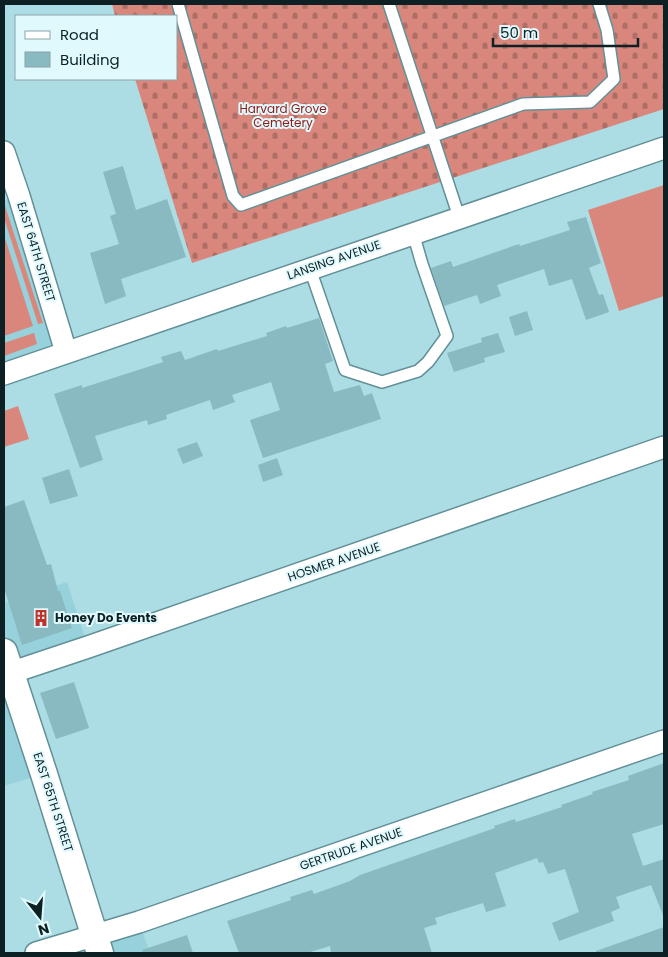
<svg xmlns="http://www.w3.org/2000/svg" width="668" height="957" font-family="Poppins,sans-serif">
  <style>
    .built { fill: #97d1db }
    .grass { fill: #d9877c }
    .cemetery { fill: url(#cemetery-stones) }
    .building { fill: #89b9c1 }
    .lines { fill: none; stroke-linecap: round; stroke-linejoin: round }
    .service-casing { stroke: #629098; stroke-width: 14 }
    .minor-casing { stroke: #629098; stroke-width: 24 }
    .tertiary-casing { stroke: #629098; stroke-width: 29 }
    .service { stroke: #fff; stroke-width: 11 }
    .minor { stroke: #fff; stroke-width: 21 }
    .tertiary { stroke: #fff; stroke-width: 26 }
    .labels { text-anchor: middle; stroke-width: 4; stroke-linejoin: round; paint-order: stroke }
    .park-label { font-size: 12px; fill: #911b16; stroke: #e0f9fd }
    .street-label { font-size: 12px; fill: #0d2124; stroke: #e0f9fd }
    .poi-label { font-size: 12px; font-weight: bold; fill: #0d2124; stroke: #e0f9fd; text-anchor: start }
  </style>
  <defs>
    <pattern id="cemetery-stones" width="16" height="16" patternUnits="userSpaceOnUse" patternTransform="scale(1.25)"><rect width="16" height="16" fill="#d9877c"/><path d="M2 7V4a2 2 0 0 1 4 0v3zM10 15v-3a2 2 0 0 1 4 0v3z" fill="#ae6e65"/></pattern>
  </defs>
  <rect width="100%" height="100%" fill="#acdde4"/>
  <path class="built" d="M19,196L66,352L4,374V201Z
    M67,582L88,647L10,673L44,774L4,786V603Z
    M139,922L150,953H42Z"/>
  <path class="grass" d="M664,185V296L619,311L588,210Z
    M5,206L43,323L38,324L4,218V207Z
    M4,235L33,326L4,336Z
    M34,333L37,344L4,356V343Z
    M18,406L29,439L4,447V411Z"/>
  <path class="cemetery" d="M112,4H664V109L192,263L135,79H176V16H115Z"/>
  <path class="building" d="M123,166L136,210L167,199L186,257L121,279L126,296L105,304L90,253L119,244L110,216L116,214L103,172Z
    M586,217L601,263L589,268L599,295L603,294L609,312L586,320L572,279L549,286L544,269L497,285L501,296L480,304L477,295L444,306L431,268L451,261L453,267L519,244L520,246L570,230L567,222Z
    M527,311L533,330L515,336L509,317Z
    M319,318L333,361L325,364L334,392L360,385L364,396L372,393L381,419L263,458L250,420L280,410L271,382L232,395L235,402L213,410L210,400L166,415L167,419L148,425L147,420L95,436L103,460L80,468L54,394L82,385V388L163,362L161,357L181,351L185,360L217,349L218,351L267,336L266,333L286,326L287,328Z
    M498,333L505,352L484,358L485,362L454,372L447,353L482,342L481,338Z
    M197,442L203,456L183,464L177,449Z
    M277,458L283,475L263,482L258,465Z
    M69,469L78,496L50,504L42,478Z
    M24,500L47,565L51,564L58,591H60L72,628L22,645L4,588V507Z
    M74,682L89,728L56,739L40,693Z
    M664,763V824L632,834L643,866L664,859V914L663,915L651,885L616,897L620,908L611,912L614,921L559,941L552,923L579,912L565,869L548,874L543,862L539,863L537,858L495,873L506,906L486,912L483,903L435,918L437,924L424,928L432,953H331L330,946L307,953H239L227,921L291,900L290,897L312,890L314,894L350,881L360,875L495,828L494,826L515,819L516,822L562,807L561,805L593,794L592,792L629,780L628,776Z
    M664,927V953H596V951Z
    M187,935L193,953H143L142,950Z"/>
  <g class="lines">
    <g class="service-casing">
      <path id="service" d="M178,4L233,196L241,205L523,104L590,102L614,79L607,30L599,4
        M389,4L459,217
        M310,269L345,370L382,382L418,371L428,362L447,336L422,264L413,233"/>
    </g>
    <g class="minor-casing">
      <path id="minor" d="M4,152L19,196L66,352
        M4,374L664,148
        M4,675L88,647L664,447
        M36,953L139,922L664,741"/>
    </g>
    <g class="tertiary-casing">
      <path id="tertiary" d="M4,652L44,774L100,953"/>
    </g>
    <use href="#service" class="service"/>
    <use href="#minor" class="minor"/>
    <use href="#tertiary" class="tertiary"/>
  </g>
  <defs>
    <g id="building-bare" transform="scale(1.35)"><path d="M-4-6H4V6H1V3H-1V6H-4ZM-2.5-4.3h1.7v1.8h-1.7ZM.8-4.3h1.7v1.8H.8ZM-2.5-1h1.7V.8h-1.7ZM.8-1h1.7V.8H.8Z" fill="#c1332a" stroke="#e0f9fd" stroke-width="2.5" paint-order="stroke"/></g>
  </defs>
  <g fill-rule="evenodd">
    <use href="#building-bare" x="41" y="618"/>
  </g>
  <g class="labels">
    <g class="park-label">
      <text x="283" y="113">Harvard Grove<tspan x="283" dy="14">Cemetery</tspan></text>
    </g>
    <g class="street-label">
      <text transform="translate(36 252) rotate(73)" y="4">EAST 64TH STREET</text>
      <text transform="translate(334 260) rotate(-19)" y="4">LANSING AVENUE</text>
      <text transform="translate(334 562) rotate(-19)" y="4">HOSMER AVENUE</text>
      <text transform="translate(53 802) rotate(72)" y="4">EAST 65TH STREET</text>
      <text transform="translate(351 849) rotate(-19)" y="4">GERTRUDE AVENUE</text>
    </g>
    <g class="poi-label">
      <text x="55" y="622">Honey Do Events</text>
    </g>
  </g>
  <rect width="668" height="957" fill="none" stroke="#0d2124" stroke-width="10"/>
  <rect x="15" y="15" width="162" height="65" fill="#e0f9fd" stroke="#8ca3a6"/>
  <rect x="25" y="31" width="25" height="8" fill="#ffffff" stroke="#8ca3a6"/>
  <text x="60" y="40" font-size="15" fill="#0d2124">Road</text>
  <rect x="25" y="52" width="25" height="15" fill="#89b9c1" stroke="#8ca3a6"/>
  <text x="60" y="65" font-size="15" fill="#0d2124">Building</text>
  <g transform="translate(40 917) rotate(163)" stroke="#e0f9fd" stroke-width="4" paint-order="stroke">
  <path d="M0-4L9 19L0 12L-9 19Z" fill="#0d2124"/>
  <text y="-8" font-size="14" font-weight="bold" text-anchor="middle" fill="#0d2124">N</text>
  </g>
  <path d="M493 38v8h145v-8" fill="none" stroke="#0d2124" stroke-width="2.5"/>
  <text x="500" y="38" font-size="15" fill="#0d2124" stroke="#e0f9fd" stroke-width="4" paint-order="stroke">50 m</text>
</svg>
